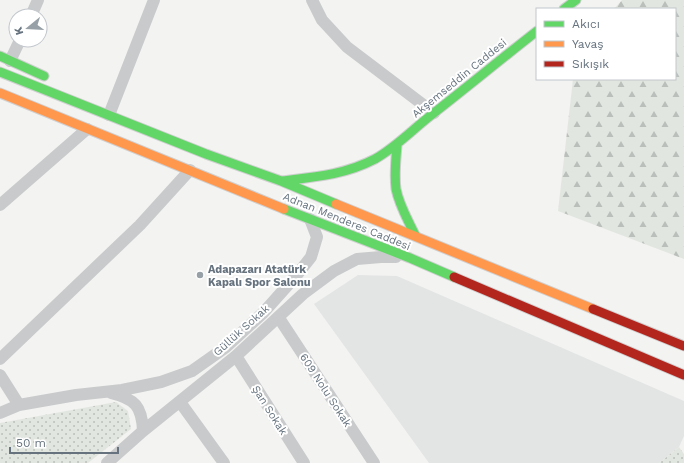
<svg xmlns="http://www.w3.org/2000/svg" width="684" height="463" font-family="'Work Sans',sans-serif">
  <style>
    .built { fill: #e3e5e4 }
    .forest { fill: url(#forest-firs) }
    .park { fill: url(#park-dots) }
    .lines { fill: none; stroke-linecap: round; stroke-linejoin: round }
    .fast-casing { stroke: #cfcfd0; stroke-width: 11 }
    .slow-casing { stroke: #cfcfd0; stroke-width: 11 }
    .jam-casing { stroke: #cfcfd0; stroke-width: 11 }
    .street { stroke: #c9cacb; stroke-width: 12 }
    .fast { stroke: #63d668; stroke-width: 9 }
    .slow { stroke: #ff974d; stroke-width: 9 }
    .jam { stroke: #b3261e; stroke-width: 9 }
    .poi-dot { fill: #97a0a7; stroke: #fff; stroke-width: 1.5 }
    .labels { text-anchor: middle; stroke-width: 4; stroke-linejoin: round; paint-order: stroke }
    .street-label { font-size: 11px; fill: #66737f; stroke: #fff }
    .poi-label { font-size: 11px; font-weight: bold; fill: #66737f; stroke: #fff; text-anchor: start }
  </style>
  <defs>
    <pattern id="forest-firs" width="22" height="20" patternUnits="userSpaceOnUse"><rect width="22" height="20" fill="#e2e6e0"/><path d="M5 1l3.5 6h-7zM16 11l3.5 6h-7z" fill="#bbbfbb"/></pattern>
    <pattern id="park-dots" width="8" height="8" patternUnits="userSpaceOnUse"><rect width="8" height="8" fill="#e2e6e0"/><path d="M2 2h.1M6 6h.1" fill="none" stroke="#bbbfbb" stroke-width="1.8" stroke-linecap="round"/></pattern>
  </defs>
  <rect width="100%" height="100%" fill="#f3f3f2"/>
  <path class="built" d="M358,275L397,276L684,401V436L679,447L659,463H429L314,304Z"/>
  <path class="forest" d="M622,0H684V259L558,211L573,79H675V9H614Z"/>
  <path class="park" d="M116,402L128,411L131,429L88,463H0V423Z
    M679,447L684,454V463H659Z"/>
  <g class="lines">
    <g class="fast-casing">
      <path id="fast" d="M564,9L576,0
        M0,56L44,76
        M0,72L206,154L281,181L336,204
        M397,145C396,159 394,174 396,189C399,205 408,220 415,235
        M281,181C315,177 344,175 375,159C396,147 411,131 430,116C466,88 501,59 537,31
        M284,209L410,258L454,277"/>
    </g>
    <g class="slow-casing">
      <path id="slow" d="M0,93L284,209
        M336,204L593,309"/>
    </g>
    <g class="jam-casing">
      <path id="jam" d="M454,277L684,375
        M593,309L684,346"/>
    </g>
    <path class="street" d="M312,0L322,20L347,47L434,113
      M31,16L38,0
      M10,61L20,40
      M109,115L154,0
      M0,205L87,129
      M279,318L374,463
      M236,356L304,463
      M0,359L140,225L190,170
      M0,375L19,405
      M111,393C135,399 142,406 143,431
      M180,402L224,463
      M0,413L19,405L76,395L122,390L161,382L192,371L226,347L263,313L296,276L311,257L317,237L310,219
      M107,463L143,431L236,356L303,294L334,271L357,259L381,257H396"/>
    <use href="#fast" class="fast"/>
    <use href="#slow" class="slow"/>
    <use href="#jam" class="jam"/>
  </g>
  <circle class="poi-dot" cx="200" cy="275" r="4"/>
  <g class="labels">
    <g class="street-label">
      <text transform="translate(459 78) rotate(-39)" y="4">Akşemseddin Caddesi</text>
      <text transform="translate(347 221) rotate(22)" y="4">Adnan Menderes Caddesi</text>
      <text transform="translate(241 330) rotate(-42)" y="4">Güllük Sokak</text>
      <text transform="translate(326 390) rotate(57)" y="4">609 Nolu Sokak</text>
      <text transform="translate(270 410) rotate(58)" y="4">Şan Sokak</text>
    </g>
    <g class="poi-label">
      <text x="208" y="273">Adapazarı Atatürk<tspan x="208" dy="13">Kapalı Spor Salonu</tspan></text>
    </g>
  </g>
  <rect x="536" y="8" width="140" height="72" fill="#ffffff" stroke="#c2c7cc"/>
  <rect x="544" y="21" width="20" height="6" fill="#63d668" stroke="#c2c7cc"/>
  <text x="572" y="28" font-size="12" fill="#66737f">Akıcı</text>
  <rect x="544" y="41" width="20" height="6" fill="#ff974d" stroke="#c2c7cc"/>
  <text x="572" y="48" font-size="12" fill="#66737f">Yavaş</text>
  <rect x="544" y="61" width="20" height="6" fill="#b3261e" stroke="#c2c7cc"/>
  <text x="572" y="68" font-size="12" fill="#66737f">Sıkışık</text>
  <g transform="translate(28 28) rotate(252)"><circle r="19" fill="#ffffff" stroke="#c2c7cc"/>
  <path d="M0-3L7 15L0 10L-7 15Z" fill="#97a0a7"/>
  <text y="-6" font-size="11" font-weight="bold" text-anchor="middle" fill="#66737f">K</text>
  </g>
  <path d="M10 447v6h108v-6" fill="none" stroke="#66737f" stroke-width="2"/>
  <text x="16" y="447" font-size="12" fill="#66737f" stroke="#ffffff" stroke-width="3" paint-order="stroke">50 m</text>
</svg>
